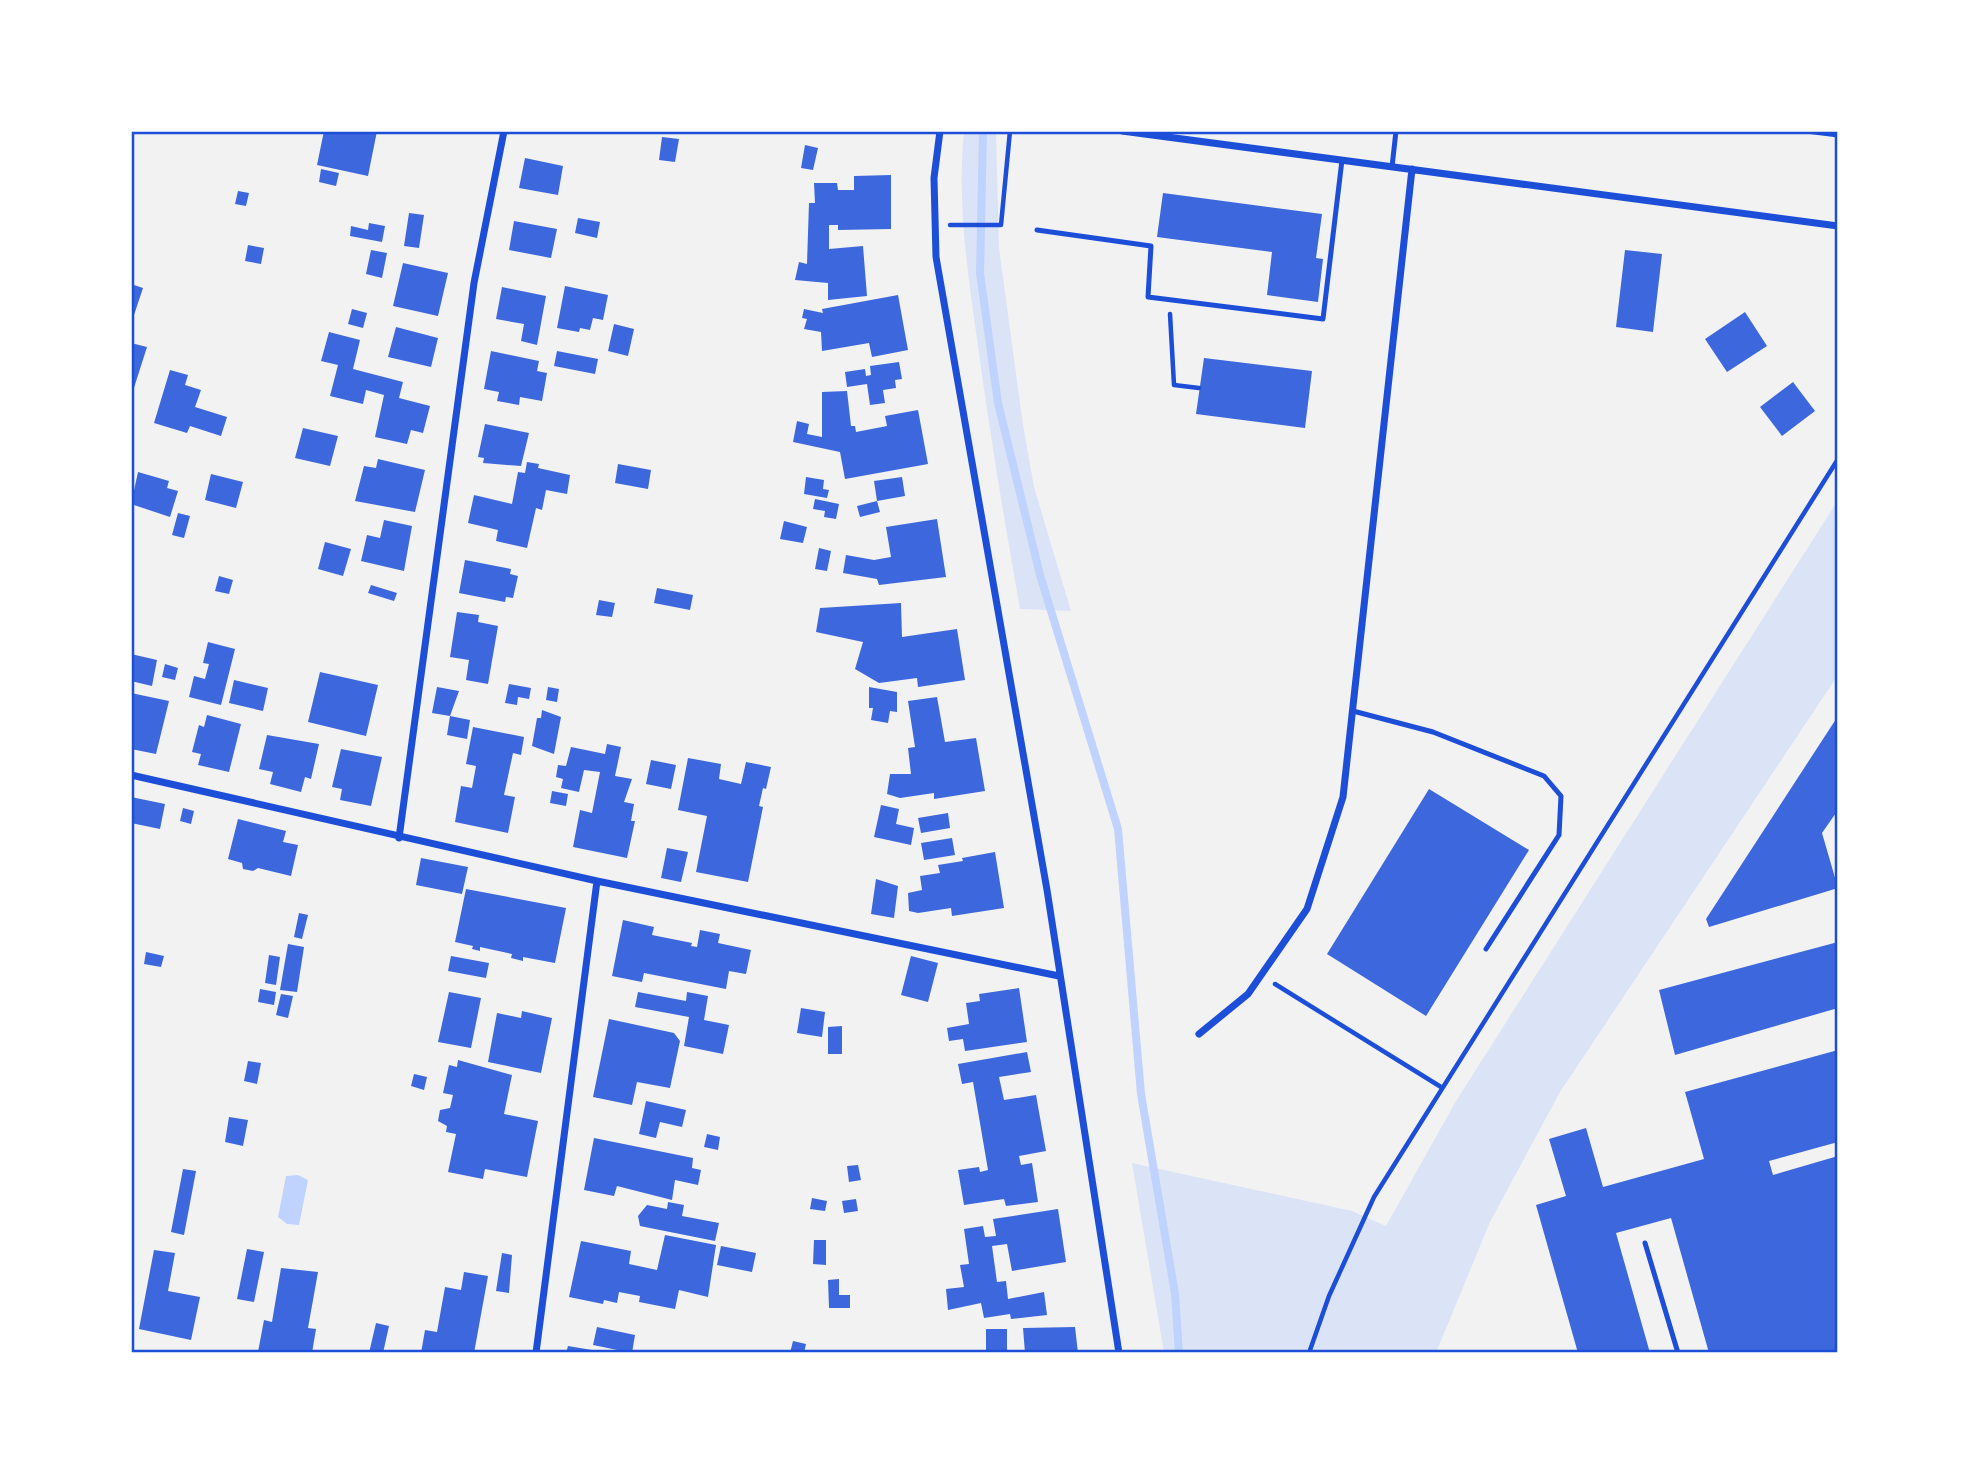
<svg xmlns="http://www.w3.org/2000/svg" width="1969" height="1484" font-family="'PT Sans Narrow',sans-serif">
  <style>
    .green { fill: #dbe4f7 }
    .water { fill: #bfd3fe }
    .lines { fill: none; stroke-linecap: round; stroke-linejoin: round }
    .stream { stroke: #bfd3fe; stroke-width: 8 }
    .building { fill: #3d67dc }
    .path { stroke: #1d4ed8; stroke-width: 4.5 }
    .service { stroke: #1d4ed8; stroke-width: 5 }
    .minor { stroke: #1d4ed8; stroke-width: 7 }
    .neatline { fill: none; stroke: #1d4ed8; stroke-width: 2.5 }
  </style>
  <rect width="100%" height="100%" fill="#f2f2f2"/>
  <path class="green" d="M964,131H996L999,248L1023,425L1034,487L1071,611L1020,609C1004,519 989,429 977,339C967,269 957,201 964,131Z
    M1838,500V675L1560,1092L1490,1222L1436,1353H1164L1132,1163L1352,1211L1386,1226L1456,1101Z"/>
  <path class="water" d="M298,1175L308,1180L299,1225L287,1224L278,1217L286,1176Z"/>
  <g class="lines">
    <path class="stream" d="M983,131L980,273L998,403L1040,575L1118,829L1141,1094L1175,1294L1179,1353"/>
  </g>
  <path class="building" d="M324,131H377L368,176L317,165Z
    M662,137L679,139L675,162L659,160Z
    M805,145L818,148L813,170L801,168Z
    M525,158L563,166L558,195L519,188Z
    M321,169L339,173L336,186L319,182Z
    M891,175V229L838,230V225H829V249L863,246L867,296L828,300V283L795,280L799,262L807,264L809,203H815L814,183H837L838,190H854V176Z
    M238,191L249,193L246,206L235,204Z
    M1163,193L1322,214L1316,258L1323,259L1318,302L1267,295L1272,252L1157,237Z
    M409,213L424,215L419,248L404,246Z
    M578,218L600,222L597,238L575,233Z
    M514,221L557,229L551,258L509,250Z
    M369,223L385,226L382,242L350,236L351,226L368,230Z
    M248,245L264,248L261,264L245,261Z
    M371,250L387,253L382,278L366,274Z
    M1625,250L1662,254L1653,332L1616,327Z
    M403,263L448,273L438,316L393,306Z
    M131,284L143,288L132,321H131Z
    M565,286L608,295L603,320L593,318L590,330L580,328L579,332L557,328Z
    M502,287L546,296L537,345L521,341L524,324L496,319Z
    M898,295L908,350L872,357L869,343L822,351L821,332L804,329L807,319L802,318L804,309L823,313L822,309Z
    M352,309L367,313L363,328L348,324Z
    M1745,312L1767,346L1727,372L1705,339Z
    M614,324L634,329L628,356L608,351Z
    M396,327L438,338L431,367L388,357Z
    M329,332L360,340L353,369L403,382L399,398L430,406L423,433L411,430L407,444L375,437L384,395L366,390L363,404L330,396L338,365L321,361Z
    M131,343L147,347L132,394H131Z
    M491,351L539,361L537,371L547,373L542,401L520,397L519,405L497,401L499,392L484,389Z
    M557,351L598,359L595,374L554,366Z
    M1204,358L1312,371L1305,428L1196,414Z
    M899,362L902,379L895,380L896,388L883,390L885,403L870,405L867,384L847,387L845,372L865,369L866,376L871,375L870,366Z
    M170,370L188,375L185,385L201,390L195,407L227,417L221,436L190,426L187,433L154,423Z
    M1793,382L1815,411L1782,436L1760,407Z
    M847,391L851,426H855L856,432L887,426L885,416L918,410L928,464L845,479L840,452L793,442L797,421L809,424L807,434L822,437V392Z
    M485,424L529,433L521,466L483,463L484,458L478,457Z
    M303,428L338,436L330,466L295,458Z
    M378,459L425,470L415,512L355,501L364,466L376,468Z
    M527,462L539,464L538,468L570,475L567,494L546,490L542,510L536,508L527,548L496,541L498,530L468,523L474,495L512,504L518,472L525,473Z
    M618,464L651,470L648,489L615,483Z
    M138,472L169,481L167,488L178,491L170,517L131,504Z
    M211,474L243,482L236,508L205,500Z
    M806,477L824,480L823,489L829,490L827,498L804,494Z
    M902,477L905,496L877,501L874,481Z
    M815,499L839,504L836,519L824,517L825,511L813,509Z
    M877,501L880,512L860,517L857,506Z
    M178,513L190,516L184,538L172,535Z
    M937,519L946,577L879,585L877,579L843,573L846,555L874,560L891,557L886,527Z
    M384,520L412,526L404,571L361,561L367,535L380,538Z
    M784,521L807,527L803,543L780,539Z
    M325,542L351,549L343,576L318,569Z
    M819,548L831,551L827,571L815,569Z
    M465,560L511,569L510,574L518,576L513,598L506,597L505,602L459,593Z
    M219,576L233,580L229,594L215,591Z
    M371,585L397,593L394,601L368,593Z
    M657,588L693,595L690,610L654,603Z
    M599,600L615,603L612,617L596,615Z
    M901,603L902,637L957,629L965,680L918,687L917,678L879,683L855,669L863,642L816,632L820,608Z
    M457,612L479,615L478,622L498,626L488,684L466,680L469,660L450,657Z
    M208,642L235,649L221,705L189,697L194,676L205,679L209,664L203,663Z
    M131,654L157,660L152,686L131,681Z
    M165,664L178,668L175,680L162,677Z
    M320,672L378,685L366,736L308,722Z
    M234,680L268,688L263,711L229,703Z
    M509,684L531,688L529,699L518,697L517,705L505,703Z
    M437,687L459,691L450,716L432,713Z
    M548,687L559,689L557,702L546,700Z
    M869,687L897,692V712L890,711L888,723L871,720L873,708H869Z
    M131,693L169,701L156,754L131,749Z
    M937,697L945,742L976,738L985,791L934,799V793L900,798L887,794L890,774H911L908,748L915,747L908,701Z
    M542,710L561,717L554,754L532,746L537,718H541Z
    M207,715L241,724L229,772L198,765L201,754L192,752L199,725L204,727Z
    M450,716L470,720L467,739L447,735Z
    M1838,716V810L1822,833L1838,888L1709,927L1706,919Z
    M473,727L524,737L521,755L513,753L504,795L515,797L508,833L455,822L461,786L472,788L476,766L466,764Z
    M267,735L319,744L311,779L305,777L301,792L270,784L273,772L259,769Z
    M607,744L621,747L615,776L632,779L624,802L634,804L631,821H635L627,858L573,847L580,810L592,813L600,772L584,770L579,792L561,788L563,779L556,777L558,765L566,766L571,747L605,754Z
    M341,749L382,757L371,806L340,800L342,789L332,787Z
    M688,758L721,764L719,779L741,784L746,762L771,767L766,789L763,788L759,806L763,807L748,882L696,872L707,816L678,810Z
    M651,760L676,765L671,789L646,784Z
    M1429,789L1529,850L1426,1016L1327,954Z
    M552,791L568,794L566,806L550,803Z
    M131,797L165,804L160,829L131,823Z
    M881,805L899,809L896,824L914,828L911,845L874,837Z
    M183,808L194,811L191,824L180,821Z
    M948,813L950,828L921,833L918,818Z
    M238,819L286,831L283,842L298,845L291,876L258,868L253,871L243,869L242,863L228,859Z
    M952,838L955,855L924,860L921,843Z
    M667,848L688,852L681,882L661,878Z
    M995,852L1004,908L952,916L951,908L918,913L909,911L908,893L922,890L920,876L940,873L938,865L963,861L962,858Z
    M421,858L468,867L462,894L416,885Z
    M876,879L898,886L894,918L871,914Z
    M466,889L566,908L555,963L523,957V961L511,958L512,954L480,947V951L472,949L473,946L455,942Z
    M299,913L308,915L302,939L294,937Z
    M623,920L654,927L652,935L692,943L691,946L697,947L700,930L720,934L718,943L751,950L746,974L729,971L726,989L644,973L642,982L612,976Z
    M1838,942V1008L1675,1055L1659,990Z
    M288,944L304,947L297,992L280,990Z
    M146,952L164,956L161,967L144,964Z
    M269,955L280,957L276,985L265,983Z
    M451,956L489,963L486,978L448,971Z
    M911,956L938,963L928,1002L901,995Z
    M1019,988L1027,1042L965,1051L963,1039L949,1041L947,1028L969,1024L966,1003L980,1001L979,994Z
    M260,989L276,992L274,1005L258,1002Z
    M449,992L481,998L471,1048L438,1042Z
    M638,992L686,1001L687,992L708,996L704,1020L729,1025L723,1054L684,1046L689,1017L635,1007Z
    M281,994L293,996L288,1018L276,1015Z
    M801,1008L825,1012L822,1037L797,1033Z
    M522,1011L552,1018L541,1073L488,1062L497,1013L521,1018Z
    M609,1019L674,1033L680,1041L670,1088L637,1082L632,1105L593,1097Z
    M842,1026V1054H828V1027Z
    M1838,1050V1142L1769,1161L1773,1175L1838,1156V1353H1709L1671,1218L1616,1233L1650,1353H1578L1536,1205L1566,1196L1549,1139L1586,1128L1603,1187L1704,1159L1685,1092Z
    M1027,1052L1031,1072L999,1077L1004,1100L1036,1095L1046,1151L1019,1156L1021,1165L1032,1163L1038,1202L1006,1206L1004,1199L964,1205L958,1170L979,1167L980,1172L988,1170L973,1082L962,1084L958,1064Z
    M458,1060L512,1075L504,1114L538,1121L527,1177L485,1169L483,1179L448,1172L456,1134L446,1132L447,1126L438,1121L440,1110L450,1108L453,1095L443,1093L449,1065L457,1067Z
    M248,1061L261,1063L257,1084L244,1081Z
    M414,1074L427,1077L424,1090L411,1086Z
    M646,1101L686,1110L682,1127L660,1122L656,1138L639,1134Z
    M229,1117L248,1120L243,1146L225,1142Z
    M707,1134L720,1137L718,1150L704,1147Z
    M594,1138L693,1158L692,1168L701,1170L698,1185L675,1180L672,1200L617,1186L614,1196L584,1190Z
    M858,1165L861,1180L849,1182L847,1166Z
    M183,1169L196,1171L184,1235L171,1232Z
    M812,1198L827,1201L825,1211L810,1209Z
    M856,1199L858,1211L844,1213L842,1201Z
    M668,1202L684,1205L682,1216L719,1223L715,1241L640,1226L638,1216L647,1205L667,1209Z
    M1058,1209L1066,1262L1012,1271L1007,1244L992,1246L997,1282L1006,1281L1008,1299L1044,1292L1047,1315L1011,1319L1010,1314L984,1318L981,1303L948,1310L946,1289L964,1287L960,1265L969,1264L964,1229L983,1226L985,1237L996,1236L993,1219Z
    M665,1235L716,1245L708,1297L679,1290L675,1309L639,1302L640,1296L619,1292L617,1303L604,1300L603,1304L569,1297L581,1241L631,1251L629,1264L657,1270Z
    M814,1240H826V1265L813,1264Z
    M721,1246L756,1253L752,1272L717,1265Z
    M247,1249L264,1252L254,1302L237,1299Z
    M154,1250L175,1253L168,1291L200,1297L191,1340L139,1329Z
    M502,1253L512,1255L509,1293L496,1291Z
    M281,1268L318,1272L308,1328L316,1329L312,1353L258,1352L264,1320L272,1322Z
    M464,1272L488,1276L474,1353H421L425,1330L437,1332L445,1287L461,1290Z
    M839,1279V1295H850V1308H829L828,1280Z
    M376,1323L389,1326L383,1353H369Z
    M597,1327L635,1335L632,1353L593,1345Z
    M1075,1327L1078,1353H1025L1023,1328Z
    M986,1329H1007V1353H986Z
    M793,1341L806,1344L804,1353H790Z
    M568,1346L598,1351V1353H566Z"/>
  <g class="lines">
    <path class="path" d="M950,225H1001L1010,131
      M1170,314L1174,385L1199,388
      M1275,984L1441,1087
      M1309,1353L1329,1296L1374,1197L1838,459"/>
    <path class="service" d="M1806,131L1838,135
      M1392,167L1396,131
      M1037,230L1151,246L1148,297L1323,319L1342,160
      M1353,711L1433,732L1544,776L1561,796L1559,835L1486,949
      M1645,1243L1678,1353"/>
    <path class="minor" d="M940,131L934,178L936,257L1047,890L1119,1353
      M1122,131L1838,226
      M131,775L597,881L1059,976
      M399,838L474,283L504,131
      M1199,1034L1248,994L1307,909L1343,797L1412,169
      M536,1353L597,881"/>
  </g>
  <rect width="1969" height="1484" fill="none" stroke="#ffffff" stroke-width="266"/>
  <rect x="133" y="133" width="1703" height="1218" class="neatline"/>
</svg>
